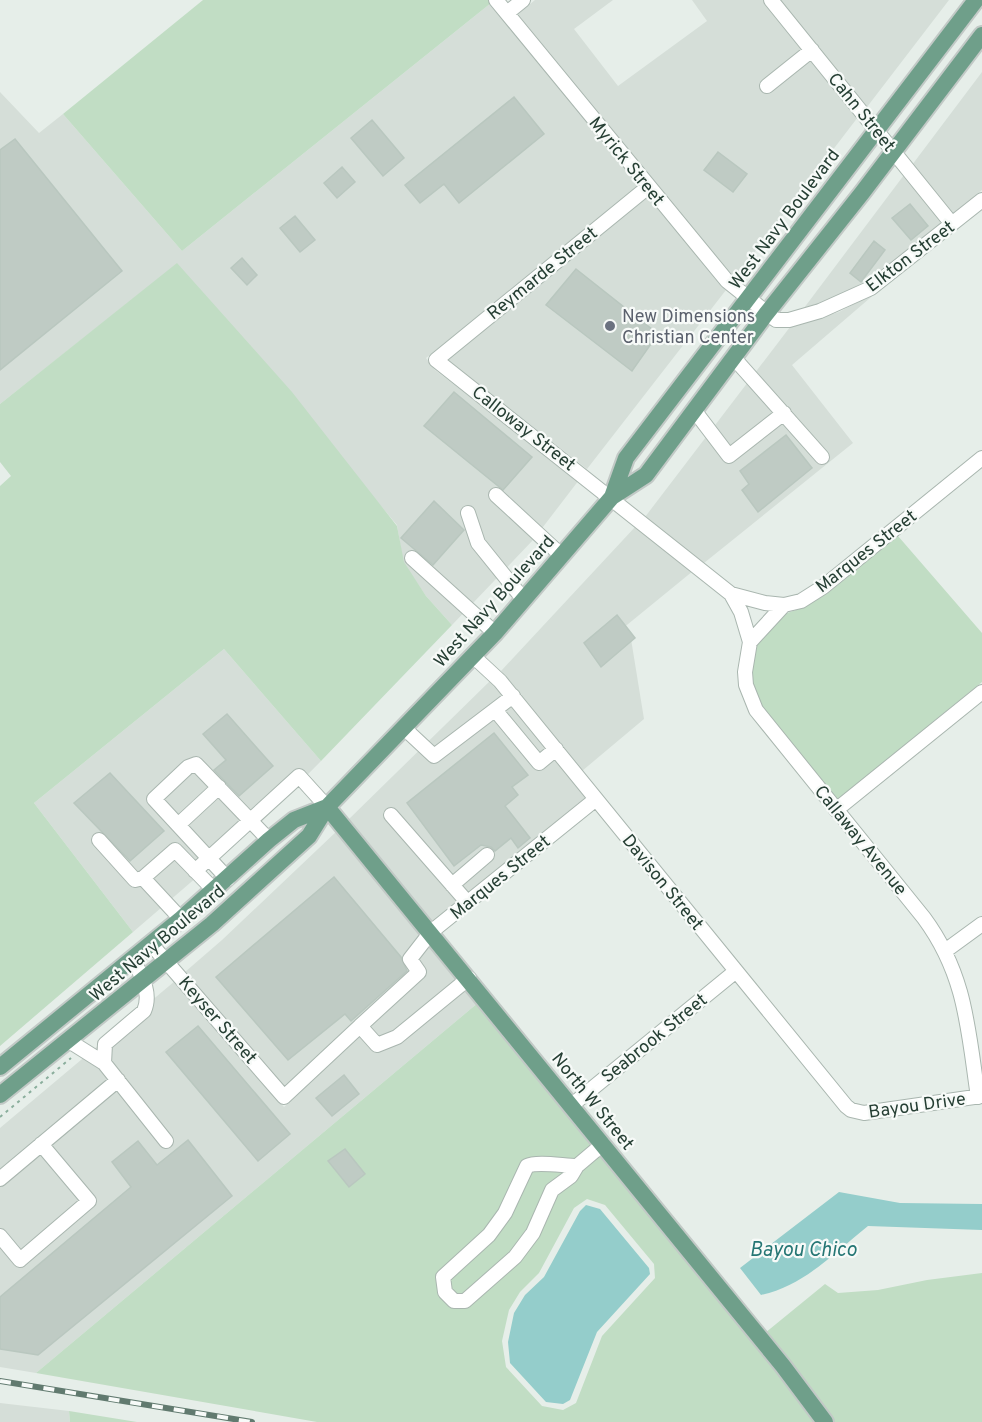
<svg xmlns="http://www.w3.org/2000/svg" width="982" height="1422" font-family="Overpass,sans-serif">
  <style>
    .built { fill: #d5ded8 }
    .green { fill: #c1ddc4; fill-rule: evenodd }
    .water { fill: #94cdcb }
    .building { fill: #bfcbc4; stroke: #b9c7bf; stroke-width: 1.5 }
    .lines { fill: none; stroke-linecap: round; stroke-linejoin: round }
    .minor-casing { stroke: #a9b6af; stroke-width: 16 }
    .major-casing { stroke: #c2c9c6; stroke-width: 20 }
    .path { stroke: #8aae9c; stroke-width: 2; stroke-dasharray: 3 4.5; stroke-linecap: butt }
    .minor { stroke: #fff; stroke-width: 14 }
    .major { stroke: #6f9f8a; stroke-width: 16 }
    .rail-casing { stroke: #617a6f; stroke-width: 6 }
    .rail { stroke: #f7faf8; stroke-width: 4; stroke-dasharray: 11; stroke-linecap: butt }
    .worship-dot { fill: #6b7280; stroke: #f7faf8; stroke-width: 2 }
    .labels { text-anchor: middle; stroke-width: 4.5; stroke-linejoin: round; paint-order: stroke }
    .street-label { font-size: 18px; fill: #263f34; stroke: #f7faf8 }
    .worship-label { font-size: 18px; fill: #5b616d; stroke: #f7faf8; text-anchor: start }
    .water-label { font-size: 20px; font-style: italic; fill: #257674; stroke: #f7faf8 }
  </style>
  <rect width="100%" height="100%" fill="#e6eee9"/>
  <path class="built" d="M535,0H613L574,29L618,86L707,21L692,0H763L858,117L734,279L517,15Z
    M779,0H949L867,107Z
    M491,3L638,185L426,358L435,370L579,480L533,540L452,625L426,596L403,562L397,525L177,264L0,404V92L39,133L63,114L182,251Z
    M982,72V190L952,214L912,165Z
    M904,175L942,223L866,281L832,299L804,308Z
    M648,197L726,290L587,469L447,360Z
    M877,292L792,365L853,443L704,563L645,517L790,327L839,312Z
    M636,526L693,571L622,629L631,639L644,719L582,771L501,671Z
    M224,649L321,761L261,822L133,932L34,803Z
    M491,680L586,797L432,922L347,821Z
    M338,830L479,1002L36,1373L0,1367V1128L175,981L284,1107L293,1099L185,972L222,940Z
    M0,1403L69,1411L70,1422H0Z"/>
  <path class="green" d="M203,0H488L491,3L182,251L63,114Z
    M177,263L292,392L397,526L404,562L426,596L452,625L321,761L224,649L34,803L133,932L0,1046V486L11,476L0,462V404Z
    M898,536L982,633V682L837,800L762,707L753,685L752,673L757,645L787,613L805,607L828,593Z
    M479,1002L778,1370L817,1422H317L36,1373ZM587,1199L605,1205L654,1264L655,1278L602,1336L576,1403L563,1410L542,1406L506,1367L502,1341L509,1310L520,1292L539,1273L574,1208Z
    M982,1273V1422H833L765,1333L825,1284L838,1293L878,1290L927,1280Z
    M69,1411L137,1422H70Z"/>
  <path class="water" d="M839,1192L900,1203L982,1204V1230L868,1226C835,1252 804,1286 761,1295L740,1268Z
    M586,1205L600,1209L649,1268L650,1274L597,1332L570,1400L563,1404L546,1402L510,1363L508,1342L514,1313L525,1295L544,1277L580,1211Z"/>
  <path class="building" d="M514,97L544,134L459,203L444,184L420,203L405,185Z
    M372,120L404,158L383,176L351,138Z
    M15,139L122,271L0,370V150Z
    M718,152L747,174L733,192L704,170Z
    M342,167L355,182L337,198L324,183Z
    M910,204L928,226L911,240L892,218Z
    M295,216L315,240L300,252L280,228Z
    M874,241L885,250L861,282L850,273Z
    M242,258L257,275L247,285L231,268Z
    M576,269L658,334L632,371L546,305Z
    M454,392L532,457L503,490L424,426Z
    M786,435L812,468L758,512L742,490L749,484L740,471Z
    M434,501L464,530L433,565L401,538Z
    M617,615L635,638L601,667L584,643Z
    M227,714L273,766L239,796L214,770L226,760L203,734Z
    M494,733L528,775L512,787L518,795L505,806L530,838L518,848L511,838L495,851L491,847L481,845L454,866L407,803Z
    M110,773L164,831L130,861L74,803Z
    M334,877L401,957L407,971L351,1021L345,1014L288,1060L216,977Z
    M198,1026L290,1134L258,1161L166,1052Z
    M344,1075L359,1094L332,1116L316,1098Z
    M188,1140L232,1196L38,1355L0,1349V1297L131,1187L112,1162L138,1141L157,1165Z
    M345,1149L365,1174L349,1187L328,1161Z"/>
  <g class="lines">
    <g class="minor-casing">
      <path id="minor" d="M496,0L727,281L776,320H789L820,311L871,288L982,200
        M771,0L952,224
        M507,13L523,0
        M767,86L812,50
        M648,187L436,360L731,594L741,612L750,642L745,672L746,685L756,710L924,918C966,975 968,1029 978,1097
        M733,357L822,457
        M694,410L729,456L784,413
        M496,495L562,556
        M468,513L478,543L524,600
        M412,558L495,633
        M731,594L765,603L784,605
        M750,642L784,605L801,601L823,587L982,458
        M473,656L500,681L846,1106L851,1110L864,1113L982,1096
        M496,711L539,763L556,749
        M404,728L434,756L513,696
        M836,810L982,692
        M391,815L468,903
        M178,825L219,787
        M99,840L135,880L143,878
        M195,871L299,776L327,807
        M228,879L154,799L188,767L196,764L269,840
        M452,885L487,855
        M181,919L143,878L175,850L214,890
        M151,944L284,1097L360,1026
        M945,951L982,924
        M133,959C141,975 152,993 144,1011L105,1044L104,1063L166,1141
        M469,978L397,1037L377,1045L360,1026L419,972L410,959L431,932L596,799
        M69,1041L104,1063
        M572,1105L736,971
        M577,1166C564,1166 537,1161 527,1166L505,1213L489,1235L443,1277L445,1292L454,1301H465L515,1257L533,1233L552,1190L571,1176L577,1166L603,1144
        M0,1179L118,1080
        M0,1236L20,1260L89,1201L41,1144"/>
    </g>
    <g class="major-casing">
      <path id="major" d="M612,497L626,458L976,0
        M327,807L783,1366L825,1422
        M0,1067L181,919L269,840L294,820L327,807
        M0,1095L212,924L309,836L327,807L495,633L612,497L646,475L766,314L862,193L982,35"/>
    </g>
    <path class="path" d="M0,1117L71,1058"/>
    <use href="#minor" class="minor"/>
    <use href="#major" class="major"/>
    <g class="rail-casing">
      <path id="rail" d="M0,1381L252,1422"/>
    </g>
    <use href="#rail" class="rail"/>
  </g>
  <circle class="worship-dot" cx="610" cy="326" r="6"/>
  <g class="labels">
    <g class="street-label">
      <text transform="translate(862 112) rotate(51)" y="6">Cahn Street</text>
      <text transform="translate(627 161) rotate(51)" y="6">Myrick Street</text>
      <text transform="translate(784 219) rotate(-53)" y="6">West Navy Boulevard</text>
      <text transform="translate(910 256) rotate(-37)" y="6">Elkton Street</text>
      <text transform="translate(542 273) rotate(-39)" y="6">Reymarde Street</text>
      <text transform="translate(524 428) rotate(38)" y="6">Calloway Street</text>
      <text transform="translate(866 551) rotate(-38)" y="6">Marques Street</text>
      <text transform="translate(494 601) rotate(-48)" y="6">West Navy Boulevard</text>
      <text transform="translate(861 840) rotate(51)" y="6">Callaway Avenue</text>
      <text transform="translate(500 877) rotate(-39)" y="6">Marques Street</text>
      <text transform="translate(663 882) rotate(51)" y="6">Davison Street</text>
      <text transform="translate(157 943) rotate(-40)" y="6">West Navy Boulevard</text>
      <text transform="translate(218 1020) rotate(49)" y="6">Keyser Street</text>
      <text transform="translate(654 1038) rotate(-39)" y="6">Seabrook Street</text>
      <text transform="translate(593 1101) rotate(51)" y="6">North W Street</text>
      <text transform="translate(917 1105) rotate(-8)" y="6">Bayou Drive</text>
    </g>
    <g class="worship-label">
      <text x="622" y="322">New Dimensions<tspan x="622" dy="21">Christian Center</tspan></text>
    </g>
    <g class="water-label">
      <text x="803" y="1256">Bayou Chico</text>
    </g>
  </g>
</svg>
